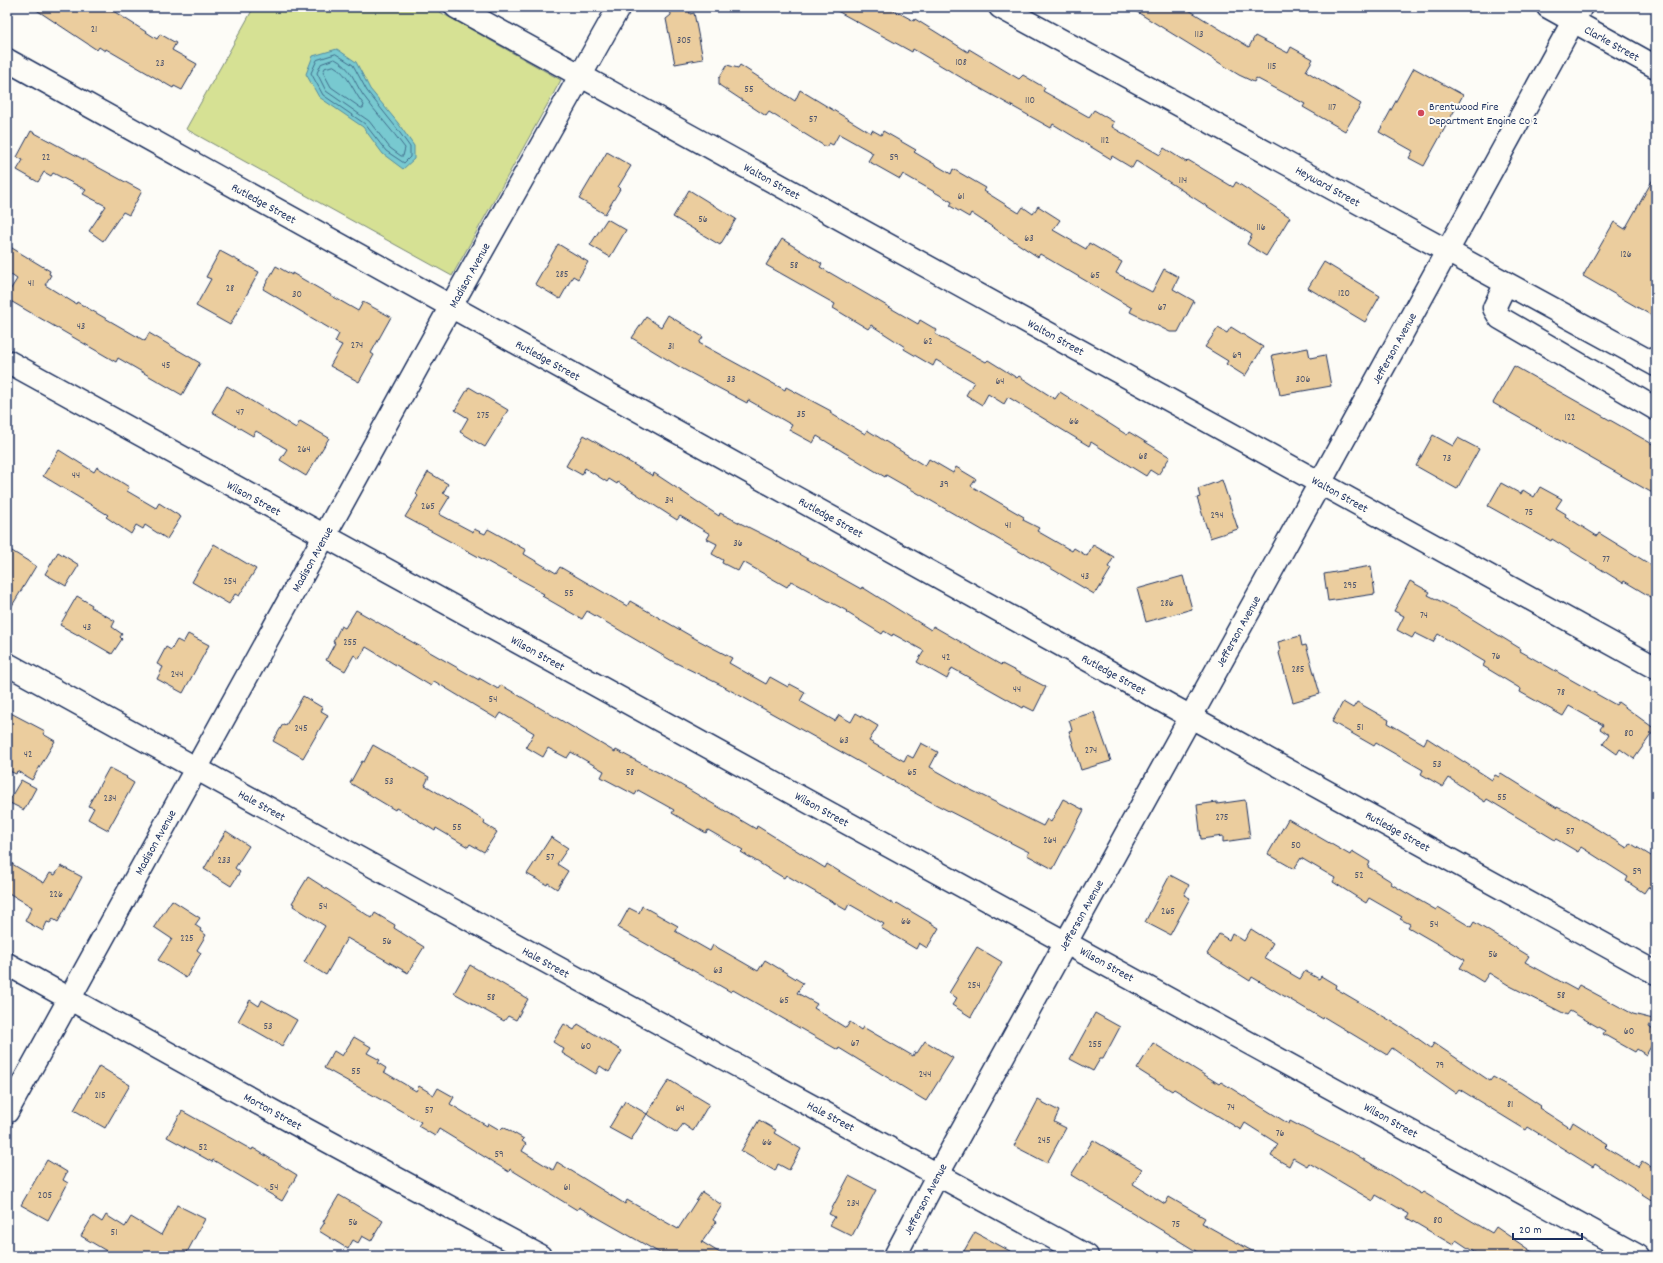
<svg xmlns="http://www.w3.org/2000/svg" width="1663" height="1263" font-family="Dekko,sans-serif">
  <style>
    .green { fill: #d6e194; stroke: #788879 }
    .water { fill: #78c9d0; stroke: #538ba2 }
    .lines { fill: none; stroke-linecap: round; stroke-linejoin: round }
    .shore { stroke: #406d8c; stroke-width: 1 }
    .building { fill: #ebcd9e; stroke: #1b2f5e }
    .minor-casing { stroke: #1b2f5e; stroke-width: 25 }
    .minor { stroke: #fdfcf7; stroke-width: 22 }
    .poi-dot { fill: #d1495b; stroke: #fdfcf7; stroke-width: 1.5 }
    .labels { text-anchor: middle; stroke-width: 4; stroke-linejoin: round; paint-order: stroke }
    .number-label { font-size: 10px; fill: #4f566e }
    .street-label { font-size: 12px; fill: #1b2f5e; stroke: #fdfcf7 }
    .poi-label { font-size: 12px; fill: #1b2f5e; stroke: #fdfcf7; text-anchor: start }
  </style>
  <rect width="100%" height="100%" fill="#fdfcf7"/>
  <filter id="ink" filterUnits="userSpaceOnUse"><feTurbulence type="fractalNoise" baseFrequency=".025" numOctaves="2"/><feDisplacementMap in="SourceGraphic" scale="8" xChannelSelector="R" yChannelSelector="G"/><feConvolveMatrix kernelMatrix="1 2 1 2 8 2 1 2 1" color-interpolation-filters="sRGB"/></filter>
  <g filter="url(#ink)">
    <path class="green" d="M254,7H431L561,80L452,276L186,129Z"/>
    <path class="water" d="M337,49L356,62L370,89L398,123L414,146V159L403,169L383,154L363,127L319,97L306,74L313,56Z"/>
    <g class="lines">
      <path class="shore" d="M336,54L353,65L367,91L395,126L410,147V157L404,163L386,151L365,124L323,95L311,73L317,60Z
        M335,59C352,68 353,80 363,95C376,113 392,130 405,148L403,156H401L390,148L369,121L326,91L317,73L321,64Z
        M334,66C349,74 353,92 364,105L363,108H361L331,87L323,72L325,68Z"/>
    </g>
    <path class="building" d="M32,7H107L157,39L160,34L176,43L172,50L197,64L182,90L174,86L173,88L106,49L105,51L99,47L97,50Z
      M670,7H689L690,14L694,13L703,59L675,64L666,19L671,15Z
      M830,7H888L914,21L915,19L968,52L969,49L1019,79L1023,75L1045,88L1043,91L1089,117L1094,110L1114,122L1112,127L1160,155L1164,148L1186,162L1188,160L1233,187L1236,182L1290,217L1266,256L1247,244L1252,235L1136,161L1132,168L1112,156L1111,159L1053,124L1051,128L967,81L913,49L912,52Z
      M1129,7H1184L1249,47L1255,36L1288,53L1291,47L1313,59L1306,71L1361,104L1345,131L1303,107L1305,104L1256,78L1254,82L1239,75Z
      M727,65L738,68L740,65L795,101L800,90L871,133L872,130L881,135L883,131L916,150L914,152L951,174L953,169L986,188L984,191L1019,213L1023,207L1033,214L1038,206L1060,220L1053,230L1086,249L1089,243L1122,262L1116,273L1152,292L1164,269L1179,277L1173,289L1194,301L1178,332H1170L1130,312L1132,308L1040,254L1038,257L971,213L969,217L950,206L952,202L903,174L900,179L868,161L873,153L839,134L833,145L829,143L826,147L769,112L766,116L719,85V78Z
      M1414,68L1463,95L1424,166L1409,158L1413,151L1379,132Z
      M31,131L142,191L129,215L123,212L103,241L89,231L106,206L83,194L86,190L53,173L51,176L44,172L38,182L17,170L23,160L17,157Z
      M607,152L631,166L618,187L620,189L605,214L579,199Z
      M1656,174V318L1583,276L1614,222L1625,229Z
      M689,190L736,219L720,245L673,217Z
      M607,219L626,230L610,257L590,245Z
      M782,239L822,264L820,267L918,324L920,320L937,330L935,334L986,362L988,360L1017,378L1019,376L1055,399L1060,392L1127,435L1129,432L1170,457L1158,475L1150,470L1146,476L1091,442L1089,446L1008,397L1004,404L988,394L982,405L966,395L974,382L936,360L933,366L904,349L905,347L871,325L868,329L833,308L835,304L766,265Z
      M558,244L588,262L578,279L573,276L560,299L535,284Z
      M7,245L50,271L49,274L51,275L45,285L76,304L77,302L145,341L149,333L200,363L182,395L118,358L116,362L7,299V295L17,279L7,272Z
      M220,251L259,272L230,325L196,306L211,279L206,277Z
      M1324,262L1380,296L1365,322L1308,288Z
      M276,266L292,275V273L358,311L363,302L391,317L371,353L374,355L359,382L330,366L342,345L335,342L339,334L263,289Z
      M668,315L703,337L699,343L785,390L786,387L831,411L830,413L865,434L867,430L925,466L929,459L953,473L956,467L976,479L971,486L1024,517L1023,520L1039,528L1037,531L1072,551L1074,548L1087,556L1093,545L1114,557L1108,567L1111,569L1097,592L1096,591L1094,594L1025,553L1024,554L886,475L885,477L817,436L813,443L789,430L792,425L748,400L747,403L683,369L632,338L646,317L661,327Z
      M1231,327L1263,347L1245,376L1226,364L1228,361L1205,347L1218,328L1227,333Z
      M1308,348L1310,358L1325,355L1331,386L1280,395L1272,355Z
      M1514,366L1656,446V495L1493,403Z
      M227,386L296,428L300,421L329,438L306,476L280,460L287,449L256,431L253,436L212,412Z
      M469,387L508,410L485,447L460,432L468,418L455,410Z
      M584,435L653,476L654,473L719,516L720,513L772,539L861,589L862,587L931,630L933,626L1001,665L1002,664L1046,687L1034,711L1024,706L1023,708L952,668L947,679L917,662L924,651L893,634L892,636L884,631L882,634L846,612L847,611L791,581L787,587L743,562L738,571L722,563L723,560L712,554L717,544L707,539L710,534L680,516L677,520L618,482L617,484L609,479L607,482L585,468L582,475L566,466Z
      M1433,435L1453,446L1458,438L1479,449L1457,489L1416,466Z
      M59,450L94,472L97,467L129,487L127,491L156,508L159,503L181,517L167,539L145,525L143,529L136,525L131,534L106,517L108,515L43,476Z
      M428,472L448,484L443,493L450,496L439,514L473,532L474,529L485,534L488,529L526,550L524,554L556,573L560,567L627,606L630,601L696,639L732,658L729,663L766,684L770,677L788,687L790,684L805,692L800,701L835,721L839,715L851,722L856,713L878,726L869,741L904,761L907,755L913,758L921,743L938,752L930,767L967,788L1043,826L1047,819L1051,822L1063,799L1084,810L1053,869L1027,855L1029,852L933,803L719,684L672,661L587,611L582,619L542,596L544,594L533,588L534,587L405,517L418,496L416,494Z
      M1222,480L1238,529L1210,538L1197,498L1200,497L1198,489Z
      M1501,483L1521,494L1523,490L1534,497L1540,487L1562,499L1556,508L1566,514L1565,516L1597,536L1599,533L1656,568V600L1624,581L1623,583L1552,539L1551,541L1488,506Z
      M214,544L256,569L239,596L235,594L229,604L192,582Z
      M7,548L36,566L7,614Z
      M58,552L79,565L66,586L45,574Z
      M1371,566L1375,594L1328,601L1324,574Z
      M1183,576L1192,609L1146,622L1137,589Z
      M1410,581L1430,592L1428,595L1456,609L1521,649L1520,651L1616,705L1618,702L1655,729L1634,759L1620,749L1617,754L1603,744L1609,735L1600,729L1603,725L1569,706L1563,716L1520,692L1521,689L1483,666L1485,662L1438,634L1433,642L1415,633L1412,638L1397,630L1404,616L1394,611Z
      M77,596L92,605L91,607L115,621L112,627L122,634L120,637L122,639L112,654L78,634V635L60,625Z
      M356,610L479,680V678L498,689L501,685L615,752L616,750L669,778L756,829L757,826L825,868L827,864L895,905L897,903L939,928L927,948L919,943L916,949L881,928L884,924L849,904L846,910L786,875L784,878L741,852L743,850L708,830L706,833L672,813L674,810L638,790L635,795L601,777L604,771L571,752L567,758L548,748L543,757L526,747L534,733L501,713L497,719L434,681L431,686L366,647L359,659L354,655L345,671L326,660L335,643L333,642L341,626L345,628Z
      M188,634L209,645L183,693L157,679L163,667L157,664L166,647L171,650L177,640L183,643Z
      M1300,636L1302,646L1306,645L1320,694L1293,702L1279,653L1280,652L1278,642Z
      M303,696L323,708L321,711L328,715L303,758L273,741L283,724L286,725Z
      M1343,702L1353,708L1357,702L1389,720L1388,723L1424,744L1427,738L1492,780L1495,775L1499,777L1501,773L1557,808V807L1567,812L1568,811L1627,848L1630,843L1656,859V891L1648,887L1644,893L1626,881L1628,877L1581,847L1578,852L1556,839L1555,840L1487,799L1485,802L1449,778L1443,787L1421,774L1423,770L1376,743L1374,746L1332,722Z
      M7,711L45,731L43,734L55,741L32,780L17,771L16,774L7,770L9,766L7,765Z
      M1094,712L1111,761L1081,770L1069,731L1072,730L1069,720Z
      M373,745L429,777L425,785L485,821L484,824L497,832L484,852L470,844L468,847L436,828L435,831L408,814L396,808L395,810L350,783L362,761L364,762Z
      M109,768L127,777L126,778L134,783L108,830L88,819L94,808L88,806Z
      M21,780L36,788L24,810L8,802Z
      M1245,800L1250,838L1223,842V836L1201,839L1197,805L1217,802V804Z
      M1288,819L1350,855L1352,851L1370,862L1368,867L1392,882L1391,884L1436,910L1438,907L1471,927L1474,922L1529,956L1525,962L1576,990L1579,985L1633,1014L1653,1019L1649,1027L1656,1032V1038L1646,1055L1637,1049L1635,1052L1603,1034L1605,1031L1570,1011L1567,1015L1510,986L1489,973L1483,982L1460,968L1465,960L1408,927L1410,924L1400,919L1402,917L1369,898L1366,903L1333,882L1335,878L1301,858L1294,869L1268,854Z
      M226,831L249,846L235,868L240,872L231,886L204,869Z
      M551,837L568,848L557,864L568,871L557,889L548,883L547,885L527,874Z
      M7,861L44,883L50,873L55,875L61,866L82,877L58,922L53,919L50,923L47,922L43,931L25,921L32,907L7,892Z
      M1170,875L1189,885L1184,895L1190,898L1170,935L1145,922Z
      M308,877L372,918L375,913L395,925L394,928L424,947L408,973L347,938L326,975L304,962L325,926L293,906L294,904L292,903Z
      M172,900L200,918L195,925L201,929L200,931L206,935L197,950L201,953L186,978L158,960L172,939L154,927Z
      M642,906L678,926L675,931L710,951L713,945L758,971L765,960L803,983L797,993L817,1004L814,1008L846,1028L850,1022L861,1030L863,1027L913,1056L915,1052L917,1053L925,1041L953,1058L926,1101L839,1048L838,1050L733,990L731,992L618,928L629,908L639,913Z
      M1251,929L1273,943L1264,958L1300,979L1305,971L1319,979L1321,976L1336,985L1335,988L1403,1028L1431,1048L1434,1043L1490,1081L1493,1077L1520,1092L1541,1106L1539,1108L1570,1128L1573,1122L1608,1144L1605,1147L1638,1167L1642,1161L1656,1170V1203L1595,1164L1593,1167L1528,1127L1526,1130L1459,1089L1456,1093L1392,1048L1387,1055L1324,1017L1323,1019L1252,977L1250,981L1207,954L1219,934L1229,940L1232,933L1244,941Z
      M977,947L1002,962L971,1017L952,1005L957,998L949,993Z
      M470,965L528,999L516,1020L508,1016L504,1021L454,993Z
      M250,1000L259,1006L262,1000L297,1020L282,1046L238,1021Z
      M1095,1013L1120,1027L1103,1059H1100L1093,1071L1070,1059Z
      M564,1024L574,1030L578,1024L622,1051L609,1072L600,1066L596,1074L562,1053L564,1049L553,1042Z
      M354,1037L371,1047L367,1053L380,1060L378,1063L386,1068L384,1072L416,1091L419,1086L434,1095L438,1088L454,1097L450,1104L487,1126L488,1123L500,1130L503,1127L524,1139L522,1141L526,1144L522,1151L553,1170L557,1162L625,1204L627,1200L678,1229L702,1192L722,1205L713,1220L716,1222L702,1242L725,1256H665L579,1207L577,1210L510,1169L509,1172L439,1129L435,1136L418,1126L421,1122L324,1068L334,1051L342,1056Z
      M1153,1043L1219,1084L1221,1082L1289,1124L1290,1121L1349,1152L1350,1151L1421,1194L1423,1192L1492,1233L1496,1227L1538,1256H1480L1456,1240L1453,1245L1407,1218L1409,1214L1376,1195L1373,1201L1309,1163L1307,1166L1293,1158L1289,1166L1271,1156L1278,1144L1245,1123L1241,1130L1174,1089L1172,1091L1137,1069Z
      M99,1066L130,1085L105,1128L74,1110Z
      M669,1080L709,1104L693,1131L683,1124L677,1133L647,1114Z
      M1038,1100L1059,1111L1054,1122L1066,1128L1047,1163L1014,1146Z
      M625,1101L647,1114L631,1140L609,1128Z
      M182,1111L252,1150L253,1148L297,1175L282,1201L213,1160L212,1162L167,1137Z
      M759,1120L776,1130L774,1133L801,1149L789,1170L778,1164L775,1171L741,1151Z
      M1093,1140L1142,1169L1133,1184L1165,1204L1169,1197L1205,1218L1202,1223L1261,1256H1204L1071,1175Z
      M47,1160L67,1172L63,1180L68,1183L48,1220L21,1205Z
      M849,1176L876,1190L852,1236L830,1225L835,1217L829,1214Z
      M339,1195L383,1221L371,1241L362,1236L358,1243L353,1240L348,1249L319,1231L325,1222H323Z
      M177,1205L205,1219L185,1256H115L81,1236L93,1216L102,1222L106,1215L125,1227L131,1217L161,1235Z
      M975,1232L1019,1256H961Z"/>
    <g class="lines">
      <g class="minor-casing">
        <path id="minor" d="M456,7L1656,668
          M1000,7L1656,365
          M1548,7L1656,67
          M7,60L1191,717L1656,973
          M1506,283L1494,308L1500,318L1656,409
          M7,361C549,662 1095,957 1638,1256
          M7,664L536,956L1087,1256
          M7,964L296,1124L540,1256
          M7,1112L451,306L619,7
          M895,1256L938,1174L1320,483L1581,7"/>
      </g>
      <use href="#minor" class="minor"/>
    </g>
  </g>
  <circle class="poi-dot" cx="1421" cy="113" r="4"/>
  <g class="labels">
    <g class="number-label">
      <text x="94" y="32">21</text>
      <text x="1199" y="37">113</text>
      <text x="684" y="43">305</text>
      <text x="961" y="65">108</text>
      <text x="160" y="66">23</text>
      <text x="1272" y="69">115</text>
      <text x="749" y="92">55</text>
      <text x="1030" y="103">110</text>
      <text x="1332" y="110">117</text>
      <text x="813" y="122">57</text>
      <text x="1105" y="143">112</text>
      <text x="46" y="160">22</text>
      <text x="894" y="160">59</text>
      <text x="1183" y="183">114</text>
      <text x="961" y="199">61</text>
      <text x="703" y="222">56</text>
      <text x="1261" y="230">116</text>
      <text x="1029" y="241">63</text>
      <text x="1626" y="257">126</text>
      <text x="794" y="268">58</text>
      <text x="562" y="277">285</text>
      <text x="1095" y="278">65</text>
      <text x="31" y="286">41</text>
      <text x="230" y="291">28</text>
      <text x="1344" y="296">120</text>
      <text x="297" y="297">30</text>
      <text x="1162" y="310">67</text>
      <text x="81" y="329">43</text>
      <text x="928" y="344">62</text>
      <text x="357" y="348">274</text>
      <text x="671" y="349">31</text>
      <text x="1237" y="358">69</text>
      <text x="166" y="368">45</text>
      <text x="731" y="382">33</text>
      <text x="1303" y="382">306</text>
      <text x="1000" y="384">64</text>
      <text x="240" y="415">47</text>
      <text x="801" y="417">35</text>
      <text x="483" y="418">275</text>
      <text x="1570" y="420">122</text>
      <text x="1074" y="424">66</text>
      <text x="304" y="452">264</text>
      <text x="1143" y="459">68</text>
      <text x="1447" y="461">73</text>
      <text x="76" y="478">44</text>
      <text x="944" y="487">39</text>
      <text x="669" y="503">34</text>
      <text x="428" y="509">265</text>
      <text x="1529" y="515">75</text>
      <text x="1217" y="518">294</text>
      <text x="1008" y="528">41</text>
      <text x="738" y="546">36</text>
      <text x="1606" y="562">77</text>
      <text x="1085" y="579">43</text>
      <text x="230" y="584">254</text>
      <text x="1350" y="588">295</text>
      <text x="569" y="596">55</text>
      <text x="1167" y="606">286</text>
      <text x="1424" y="618">74</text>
      <text x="87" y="630">43</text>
      <text x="350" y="645">255</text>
      <text x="1496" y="659">76</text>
      <text x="946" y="660">42</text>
      <text x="1298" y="672">285</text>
      <text x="177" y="677">244</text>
      <text x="1017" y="692">44</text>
      <text x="1561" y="695">78</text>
      <text x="493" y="702">54</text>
      <text x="1360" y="730">51</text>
      <text x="301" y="731">245</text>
      <text x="1629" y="736">80</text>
      <text x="844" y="743">63</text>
      <text x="1091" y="753">274</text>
      <text x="28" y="757">42</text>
      <text x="1437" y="767">53</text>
      <text x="630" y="775">58</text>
      <text x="912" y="775">65</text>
      <text x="389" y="784">53</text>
      <text x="1502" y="800">55</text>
      <text x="110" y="801">234</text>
      <text x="1222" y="820">275</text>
      <text x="457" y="830">55</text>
      <text x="1570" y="834">57</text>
      <text x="1050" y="843">264</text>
      <text x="1296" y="848">50</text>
      <text x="550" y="860">57</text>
      <text x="224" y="863">233</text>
      <text x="1637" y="874">59</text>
      <text x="1359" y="878">52</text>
      <text x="56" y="897">226</text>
      <text x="323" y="909">54</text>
      <text x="1168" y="914">265</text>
      <text x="906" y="924">66</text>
      <text x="1434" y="927">54</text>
      <text x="187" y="941">225</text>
      <text x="387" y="944">56</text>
      <text x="1493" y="957">56</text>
      <text x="718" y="973">63</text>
      <text x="974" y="988">254</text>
      <text x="1561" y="998">58</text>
      <text x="491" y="1000">58</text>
      <text x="784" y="1003">65</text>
      <text x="268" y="1029">53</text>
      <text x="1629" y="1034">60</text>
      <text x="855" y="1046">67</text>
      <text x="1095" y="1047">255</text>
      <text x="586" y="1049">60</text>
      <text x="1440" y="1068">79</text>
      <text x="356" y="1074">55</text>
      <text x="925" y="1077">244</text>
      <text x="100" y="1098">215</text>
      <text x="1510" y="1107">81</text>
      <text x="1231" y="1110">74</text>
      <text x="680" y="1111">64</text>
      <text x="429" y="1113">57</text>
      <text x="1280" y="1136">76</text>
      <text x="1044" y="1143">245</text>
      <text x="767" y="1145">66</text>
      <text x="203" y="1150">52</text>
      <text x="499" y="1157">59</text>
      <text x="274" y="1190">54</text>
      <text x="567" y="1190">61</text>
      <text x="45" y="1198">205</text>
      <text x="853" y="1206">234</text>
      <text x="1438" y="1223">80</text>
      <text x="353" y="1225">56</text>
      <text x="1176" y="1227">75</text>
      <text x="114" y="1235">51</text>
    </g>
    <g class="street-label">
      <text transform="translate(1612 43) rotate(29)" y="4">Clarke Street</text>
      <text transform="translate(772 181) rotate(29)" y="4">Walton Street</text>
      <text transform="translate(1328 186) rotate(29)" y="4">Heyward Street</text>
      <text transform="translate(264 203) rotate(29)" y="4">Rutledge Street</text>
      <text transform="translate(469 275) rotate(-61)" y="4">Madison Avenue</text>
      <text transform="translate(1056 337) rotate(29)" y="4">Walton Street</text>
      <text transform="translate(1394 348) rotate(-61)" y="4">Jefferson Avenue</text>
      <text transform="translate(548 360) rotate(29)" y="4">Rutledge Street</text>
      <text transform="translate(1340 494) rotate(29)" y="4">Walton Street</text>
      <text transform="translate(254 498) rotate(29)" y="4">Wilson Street</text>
      <text transform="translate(831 517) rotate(29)" y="4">Rutledge Street</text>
      <text transform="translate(312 559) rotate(-61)" y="4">Madison Avenue</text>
      <text transform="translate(1238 631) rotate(-61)" y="4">Jefferson Avenue</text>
      <text transform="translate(538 653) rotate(29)" y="4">Wilson Street</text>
      <text transform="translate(1114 674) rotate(29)" y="4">Rutledge Street</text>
      <text transform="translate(262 805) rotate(29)" y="4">Hale Street</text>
      <text transform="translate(822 809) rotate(29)" y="4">Wilson Street</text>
      <text transform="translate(1398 831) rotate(29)" y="4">Rutledge Street</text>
      <text transform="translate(155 842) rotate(-61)" y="4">Madison Avenue</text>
      <text transform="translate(1081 915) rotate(-61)" y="4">Jefferson Avenue</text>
      <text transform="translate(546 962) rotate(29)" y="4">Hale Street</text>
      <text transform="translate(1107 964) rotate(29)" y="4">Wilson Street</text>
      <text transform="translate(273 1111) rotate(29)" y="4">Morton Street</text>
      <text transform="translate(831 1116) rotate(28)" y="4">Hale Street</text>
      <text transform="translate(1391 1120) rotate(29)" y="4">Wilson Street</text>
      <text transform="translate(925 1199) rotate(-62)" y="4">Jefferson Avenue</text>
    </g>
    <g class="poi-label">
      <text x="1429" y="110">Brentwood Fire<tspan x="1429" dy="14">Department Engine Co 2</tspan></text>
    </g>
  </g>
  <rect width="1663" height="1263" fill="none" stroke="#fdfcf7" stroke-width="24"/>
  <rect x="12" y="12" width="1639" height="1239" fill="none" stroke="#1b2f5e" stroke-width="1.5" filter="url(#ink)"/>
  <path d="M1513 1233v6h69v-6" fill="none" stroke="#1b2f5e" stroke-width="2"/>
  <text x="1519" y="1233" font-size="12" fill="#1b2f5e" stroke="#fdfcf7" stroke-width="3" paint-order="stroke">20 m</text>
</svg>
